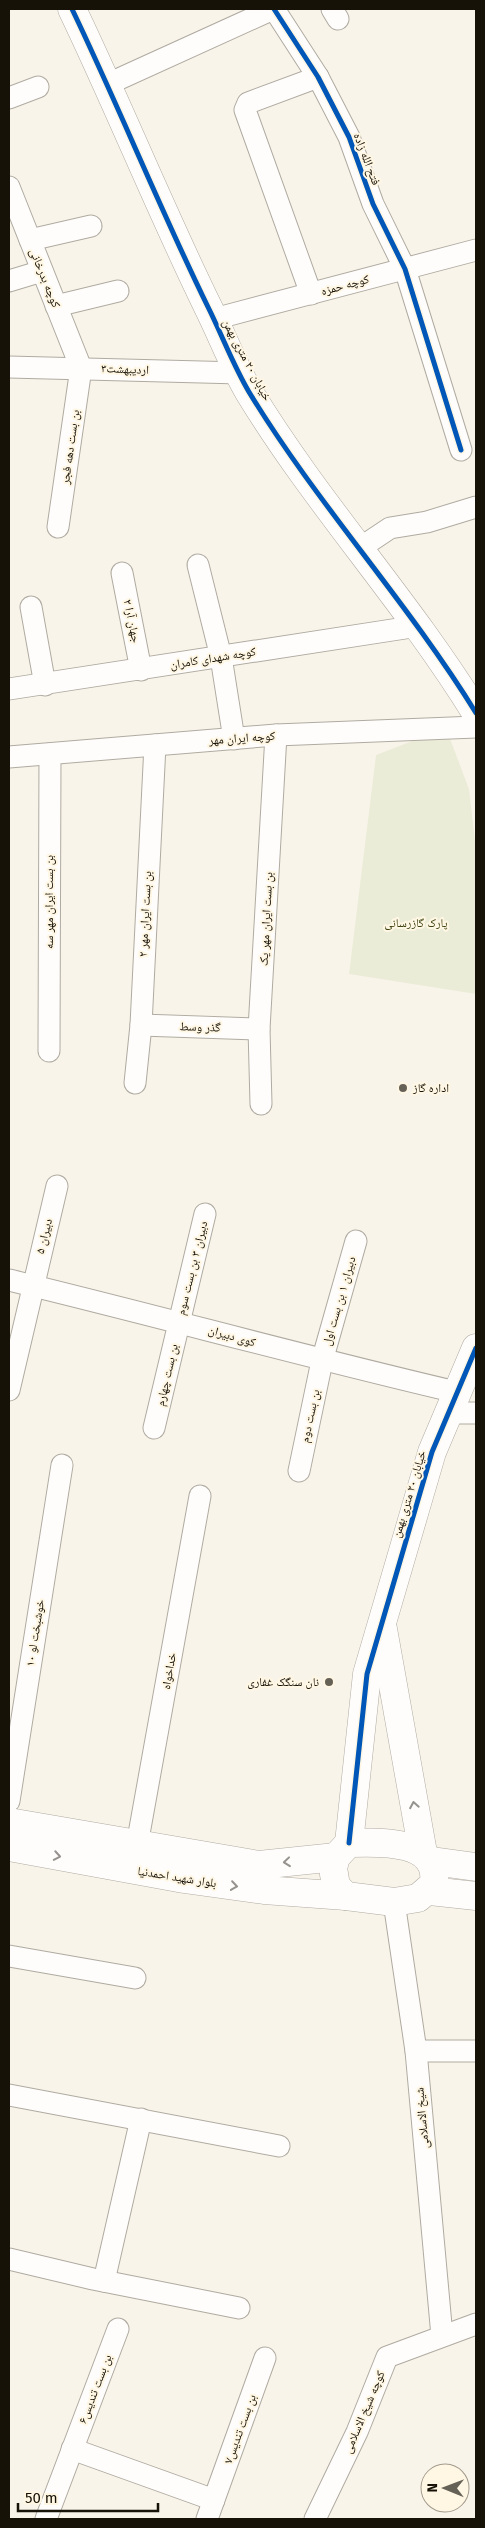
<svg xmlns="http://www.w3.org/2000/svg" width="485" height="2528" font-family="'Fira Sans','Noto Naskh Arabic',sans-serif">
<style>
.green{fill:#ebecd8}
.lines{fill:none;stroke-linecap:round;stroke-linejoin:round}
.minor-casing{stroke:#b0aba1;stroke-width:23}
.tertiary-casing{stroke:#b0aba1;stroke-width:29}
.secondary-casing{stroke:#b0aba1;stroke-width:29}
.minor{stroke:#fefdfc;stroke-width:21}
.tertiary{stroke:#fefdfc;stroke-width:28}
.secondary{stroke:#fefdfc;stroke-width:28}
.cycleway-casing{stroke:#fff7e4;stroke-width:8}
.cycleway{stroke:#0057b8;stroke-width:5}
.oneway{stroke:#96938e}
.poi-dot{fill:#666156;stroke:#fff7e4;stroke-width:2}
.labels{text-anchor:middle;stroke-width:4;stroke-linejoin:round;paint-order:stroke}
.street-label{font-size:12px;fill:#171207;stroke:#fff7e4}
.park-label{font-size:12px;fill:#3c4411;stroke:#fff7e4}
.poi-label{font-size:12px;fill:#171207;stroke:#fff7e4;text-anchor:start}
</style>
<rect width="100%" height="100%" fill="#f9f4ea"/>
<path class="green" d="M446 728 469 789 476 849V994L349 974 376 755Z"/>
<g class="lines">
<defs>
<g id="minor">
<path d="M274 9 318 77 349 137 373 204 405 269 461 450"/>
<path d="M332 9 338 19"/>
<path d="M108 84 273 9"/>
<path d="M9 98 38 87"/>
<path d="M9 187 81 368 58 527"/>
<path d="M30 240 91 226"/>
<path d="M9 281 42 271"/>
<path d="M311 294 245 110 248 103 318 77"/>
<path d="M56 306 118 291"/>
<path d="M214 319 476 250"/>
<path d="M9 367 240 373"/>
<path d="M360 548 390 528 427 522 476 507"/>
<path d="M198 565 221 657 234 739"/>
<path d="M122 573 141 670"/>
<path d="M31 607 45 685"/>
<path d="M9 689 418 626"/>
<path d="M9 757 276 735 476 727"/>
<path d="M141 1025 259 1029"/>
<path d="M49 1051 50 754"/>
<path d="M135 1083 141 1025 155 745"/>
<path d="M261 1104 259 1029 276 735"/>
<path d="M9 1280C158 1316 306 1357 456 1392"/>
<path d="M9 1390 57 1186"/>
<path d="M448 1413H476"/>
<path d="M154 1428 205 1214"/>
<path d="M299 1471 322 1361 356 1241"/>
<path d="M9 1801 62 1465"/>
<path d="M137 1845 200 1496"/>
<path d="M394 1902 416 2051 442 2336"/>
<path d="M9 1956 135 1978"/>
<path d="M416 2051H476"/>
<path d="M9 2095 279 2146"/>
<path d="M9 2259 93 2279 239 2308"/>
<path d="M104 2281 141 2119"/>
<path d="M72 2449 214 2500"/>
<path d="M46 2519 118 2329"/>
<path d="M207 2519 265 2358"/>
<path d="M315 2519 357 2432 387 2357 476 2324"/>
</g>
<g id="tertiary">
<path d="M72 9C119 107 160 209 208 307 222 335 233 365 249 392 317 504 407 601 476 713"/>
<path d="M383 1629 423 1853"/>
<path d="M349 1843 367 1674 432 1452 476 1348"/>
</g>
<g id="secondary">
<path d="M9 1822 259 1865 336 1857"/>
<path d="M349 1843C380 1842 440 1839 434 1884L418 1898 394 1902 346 1896 336 1886 333 1868 336 1857Z"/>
<path d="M9 1847 184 1879 264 1890 346 1896"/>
<path d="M432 1861 476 1867"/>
<path d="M430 1891 476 1896"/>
</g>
</defs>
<use href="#minor" class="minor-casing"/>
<use href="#tertiary" class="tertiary-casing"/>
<use href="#secondary" class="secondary-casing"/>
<use href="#minor" class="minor"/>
<use href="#tertiary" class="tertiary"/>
<use href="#secondary" class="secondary"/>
<defs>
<g id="cycleway">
<path d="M72 9C119 107 160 209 208 307 222 335 233 365 249 392 317 504 407 601 476 713"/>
<path d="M274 9 318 77 349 137 373 204 405 269 461 450"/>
<path d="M349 1843 367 1674 432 1452 476 1348"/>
</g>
</defs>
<use href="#cycleway" class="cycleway-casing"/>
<use href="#cycleway" class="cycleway"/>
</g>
<defs><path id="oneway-chevron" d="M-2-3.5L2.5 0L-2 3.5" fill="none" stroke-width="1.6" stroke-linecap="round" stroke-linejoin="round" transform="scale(1.25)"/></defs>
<g class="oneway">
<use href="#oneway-chevron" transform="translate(414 1805) rotate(-100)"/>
<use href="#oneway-chevron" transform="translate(57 1856) rotate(10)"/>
<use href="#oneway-chevron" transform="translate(287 1862) rotate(174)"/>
<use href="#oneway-chevron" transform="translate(234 1886) rotate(8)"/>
</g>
<g class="poi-dot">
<circle cx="403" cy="1088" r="5"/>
<circle cx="329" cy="1682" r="5"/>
</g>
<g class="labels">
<g class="street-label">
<text transform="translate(367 159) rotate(69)" y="4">فتح الله زاده</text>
<text transform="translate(45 278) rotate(68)" y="4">کوچه بدرخانی</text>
<text transform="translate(345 285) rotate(-15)" y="4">کوچه حمزه</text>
<text transform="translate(247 360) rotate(62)" y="4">خیابان ۲۰ متری بهمن</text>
<text transform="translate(125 369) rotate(2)" y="4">اردیبهشت۳</text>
<text transform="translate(70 447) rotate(-82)" y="4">بن بست دهه فجر</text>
<text transform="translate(132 621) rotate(78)" y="4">جهان آرا ۲</text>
<text transform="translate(213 658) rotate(-9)" y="4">کوچه شهدای کامران</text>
<text transform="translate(242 738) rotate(-4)" y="4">کوچه ایران مهر</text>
<text transform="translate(49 902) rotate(-90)" y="4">بن بست ایران مهر سه</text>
<text transform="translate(145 914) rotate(-87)" y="4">۲ بن بست ایران مهر</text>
<text transform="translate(266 919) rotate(-87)" y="4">بن بست ایران مهر یک</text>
<text transform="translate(200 1027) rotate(2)" y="4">گذر وسط</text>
<text transform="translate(44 1236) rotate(-76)" y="4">دبیران ۵</text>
<text transform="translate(192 1268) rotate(-76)" y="4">دبیران ۳ بن بست سوم</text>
<text transform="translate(339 1301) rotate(-74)" y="4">دبیران ۱ بن بست اول</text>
<text transform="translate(232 1336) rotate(16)" y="4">کوی دبیران</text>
<text transform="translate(167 1375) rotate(-77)" y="4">بن بست چهارم</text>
<text transform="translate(310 1416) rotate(-78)" y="4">بن بست دوم</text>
<text transform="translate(409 1494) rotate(-73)" y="4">خیابان ۲۰ متری بهمن</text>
<text transform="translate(35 1633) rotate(-81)" y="4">خوشبخت لو ۱۰</text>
<text transform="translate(169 1671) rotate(-80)" y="4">خداخواه</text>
<text transform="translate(177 1877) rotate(9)" y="4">بلوار شهید احمدنیا</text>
<text transform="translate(422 2118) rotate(-95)" y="4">شیخ الاسلامی</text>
<text transform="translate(95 2389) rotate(-69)" y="4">بن بست تندیس۶</text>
<text transform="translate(364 2412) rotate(-67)" y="4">کوچه شیخ الاسلامی</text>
<text transform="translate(240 2429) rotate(-70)" y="4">بن بست تندیس۷</text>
</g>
<g class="park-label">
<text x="416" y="927">پارک گازرسانی</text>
</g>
<g class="poi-label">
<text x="413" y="1092">اداره گاز</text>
<text x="319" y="1686" text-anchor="end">نان سنگک غفاری</text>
</g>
</g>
<rect width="485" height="2528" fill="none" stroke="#171207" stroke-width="20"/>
<g transform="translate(445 2488) rotate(271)"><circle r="24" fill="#fff7e4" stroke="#a29b8c"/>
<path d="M0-4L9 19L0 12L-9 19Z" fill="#666156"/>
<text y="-8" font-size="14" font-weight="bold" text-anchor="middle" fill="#171207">N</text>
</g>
<path d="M18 2503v8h140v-8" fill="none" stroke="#171207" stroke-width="2.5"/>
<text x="25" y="2503" font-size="15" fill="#171207" stroke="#fff7e4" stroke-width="4" paint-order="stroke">50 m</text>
</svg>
